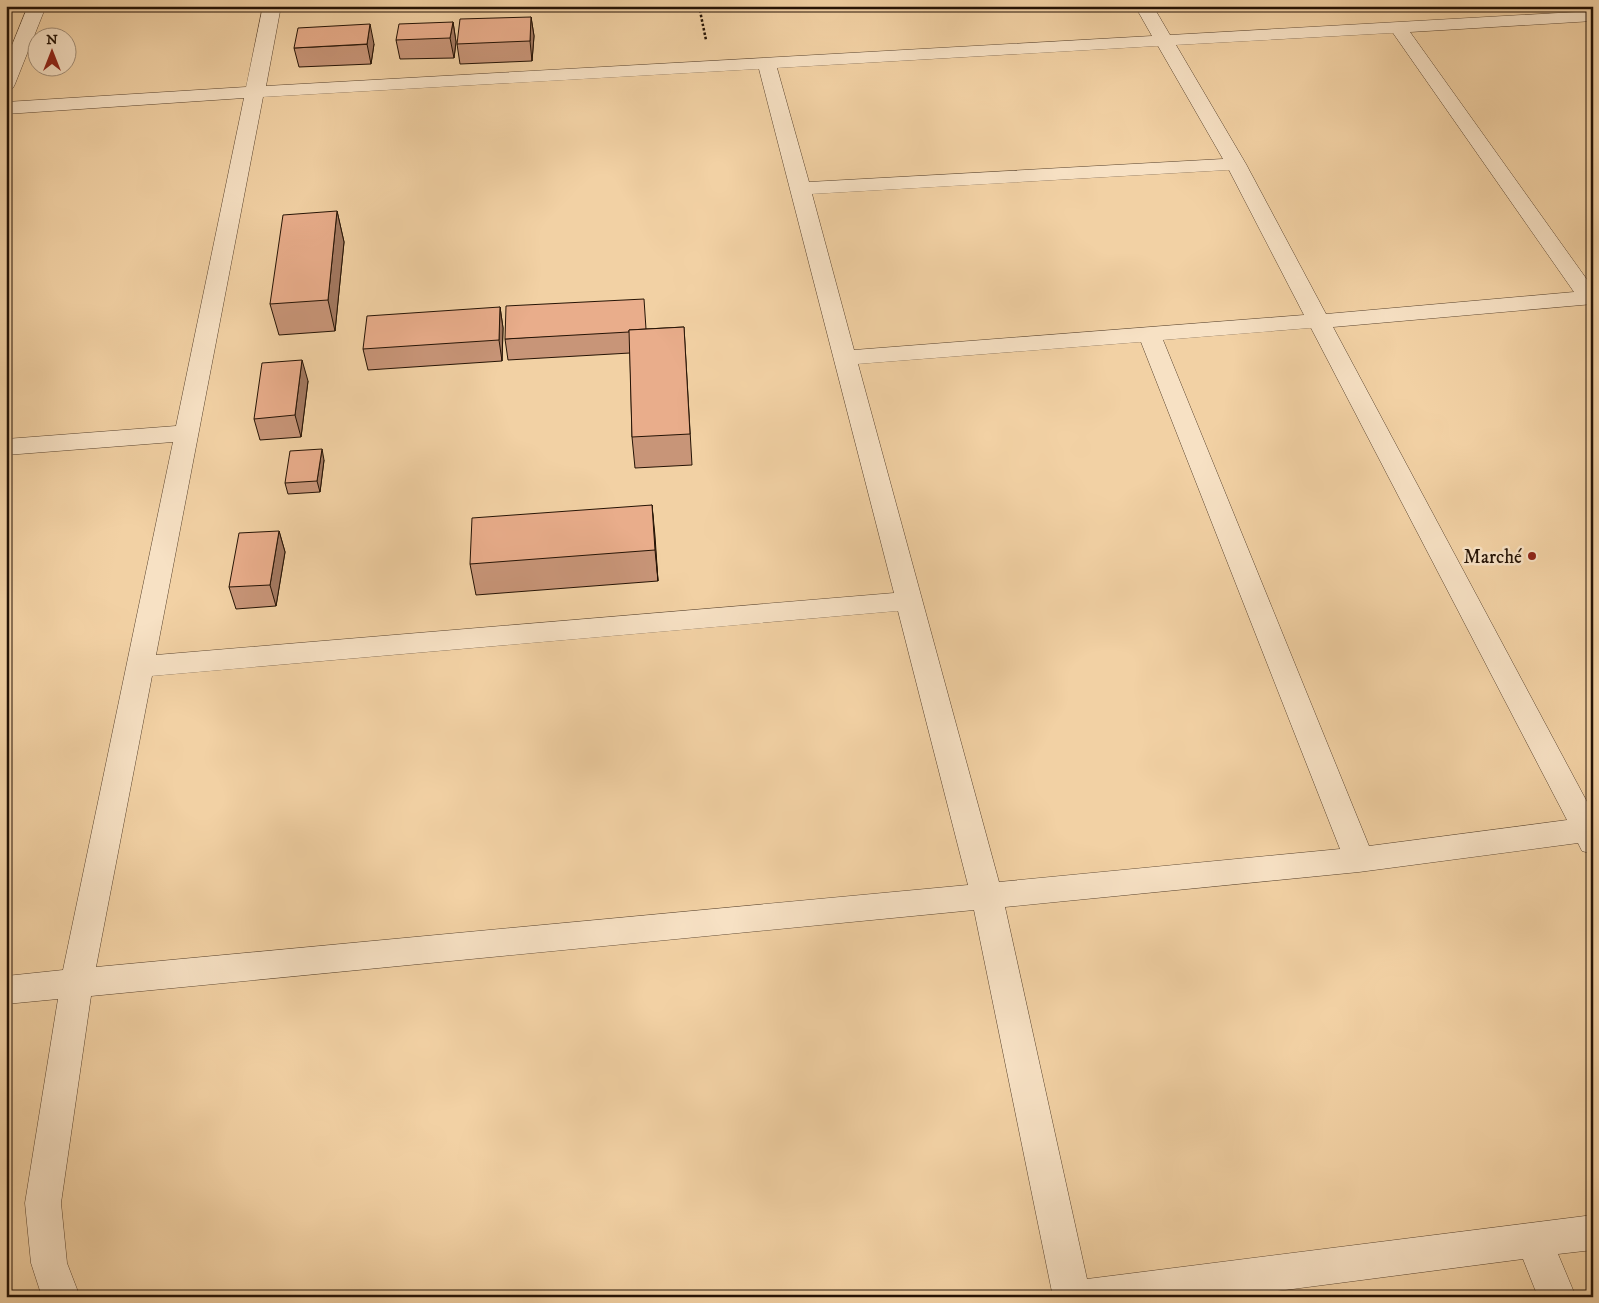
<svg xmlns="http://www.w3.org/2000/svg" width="1599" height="1303" font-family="'IM FELL DW Pica',serif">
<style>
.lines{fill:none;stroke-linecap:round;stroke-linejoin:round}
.minor-casing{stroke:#58422d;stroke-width:1}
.major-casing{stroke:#251305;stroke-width:1}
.path{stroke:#251305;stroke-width:2.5;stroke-dasharray:2.5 2;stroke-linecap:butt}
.minor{fill:#f7e1c4;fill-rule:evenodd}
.major{fill:#e9b872;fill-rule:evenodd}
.wall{fill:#c89578;stroke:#251305}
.shaded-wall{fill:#a37961;stroke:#251305}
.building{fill:#e9ad8b;stroke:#251305}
.poi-dot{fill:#8f2418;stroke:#f7e1c4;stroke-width:2}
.labels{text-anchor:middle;stroke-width:5;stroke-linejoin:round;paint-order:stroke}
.poi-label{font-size:19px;fill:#251305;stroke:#f7e1c4;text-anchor:end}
</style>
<rect width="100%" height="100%" fill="#f2d1a4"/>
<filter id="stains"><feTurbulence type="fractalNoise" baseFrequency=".004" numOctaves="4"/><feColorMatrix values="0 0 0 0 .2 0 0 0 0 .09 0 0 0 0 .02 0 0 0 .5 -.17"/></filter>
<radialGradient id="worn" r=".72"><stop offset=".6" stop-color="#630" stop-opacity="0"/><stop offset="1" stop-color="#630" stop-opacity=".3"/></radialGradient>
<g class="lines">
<defs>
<g id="minor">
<path d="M28 6H46L15 84 13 88 6 90V60Z"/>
<path d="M263 6H281L266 86 1152 36 1135 6H1153L1170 35 1593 11V21L1410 32 1593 288V304L1333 327 1593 813V854L1582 851 1578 843 1359 872 1005 907 1087 1279 1593 1215V1250L1558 1254 1576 1297H1538L1523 1259 1231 1297H1053L974 910 91 996 61 1203 67 1263 80 1297H42L31 1263 25 1203 58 999 6 1004V976L63 970 173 442 6 455V439L176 426 244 98 6 114V102L246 87ZM1393 33 1574 292 1326 314 1246 164 1176 45ZM1158 46 1223 159 809 182 777 68ZM759 69 894 593 156 655 263 97ZM1229 170 1304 315 854 350 812 194ZM1311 328 1567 820 1369 846 1163 340ZM1141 342 1340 849 999 882 858 364ZM898 611 968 885 96 967 152 676Z"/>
</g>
<path id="major" d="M1582 6H1593V13L1587 12Z"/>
</defs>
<use href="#minor" class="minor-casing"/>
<use href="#major" class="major-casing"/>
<path class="path" d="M699 6 706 40"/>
<use href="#minor" class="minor"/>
<use href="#major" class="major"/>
</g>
<g class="wall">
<path d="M531 17 534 36 532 61 460 64 457 44Z"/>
<path d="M453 22 456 42 454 58 400 59 396 40Z"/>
<path d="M374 44 371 64 299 67 294 48Z"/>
<path d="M337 211 344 242 335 331 279 335 270 304Z"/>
<path d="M500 307 503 328 502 361 368 370 363 349Z"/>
<path d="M684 327 692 465 635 468 632 437 630 353 508 360 505 339 646 329Z"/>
<path d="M308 381 301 437 260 440 254 419Z"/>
<path d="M324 460 320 492 288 494 285 483Z"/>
<path d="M652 505 658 581 476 595 470 564Z"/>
<path d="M279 531 285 552 276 606 236 609 229 587Z"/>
</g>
<g class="shaded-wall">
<path d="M531 17 534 36 532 61 530 41Z"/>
<path d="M453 22 456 42 454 58 450 38Z"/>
<path d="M370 24 374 44 371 64 367 44Z"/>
<path d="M337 211 344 242 335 331 328 300Z"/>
<path d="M500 307 503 328 502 361 499 340Z"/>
<path d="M302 360 308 381 301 437 295 415Z"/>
<path d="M322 449 324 460 320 492 317 481Z"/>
<path d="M652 505 655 536 658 581 655 550Z"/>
<path d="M279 531 285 552 276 606 270 585Z"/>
</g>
<g class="building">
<path d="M531 17 530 41 457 44 460 19Z"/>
<path d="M453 22 450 38 396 40 399 24Z"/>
<path d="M370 24 367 44 294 48 298 28Z"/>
<path d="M337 211 328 300 270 304 283 215Z"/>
<path d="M644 299 646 329 629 330V332L505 339 506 306Z"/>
<path d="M500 307 499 340 363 349 367 316Z"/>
<path d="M684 327 690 434 632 437 629 330Z"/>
<path d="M302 360 295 415 254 419 262 363Z"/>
<path d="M322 449 317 481 285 483 290 451Z"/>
<path d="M652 505 655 550 470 564 472 518Z"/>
<path d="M279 531 270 585 229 587 239 533Z"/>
</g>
<circle class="poi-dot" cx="1532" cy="556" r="5"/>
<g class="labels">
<g class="poi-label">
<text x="1522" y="563">Marché</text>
</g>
</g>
<rect width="1599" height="1303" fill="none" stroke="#f2d1a4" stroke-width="25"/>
<rect x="8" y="8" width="1584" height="1288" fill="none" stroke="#251305" stroke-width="2.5"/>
<rect x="12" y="12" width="1574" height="1278" fill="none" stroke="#251305"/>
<g transform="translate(52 52)"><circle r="24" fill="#f7e1c4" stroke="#a38f78"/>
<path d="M0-4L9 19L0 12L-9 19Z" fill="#8f2418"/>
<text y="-8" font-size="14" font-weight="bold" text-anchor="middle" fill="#251305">N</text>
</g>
<rect width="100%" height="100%" filter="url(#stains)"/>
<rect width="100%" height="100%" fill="url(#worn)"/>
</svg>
